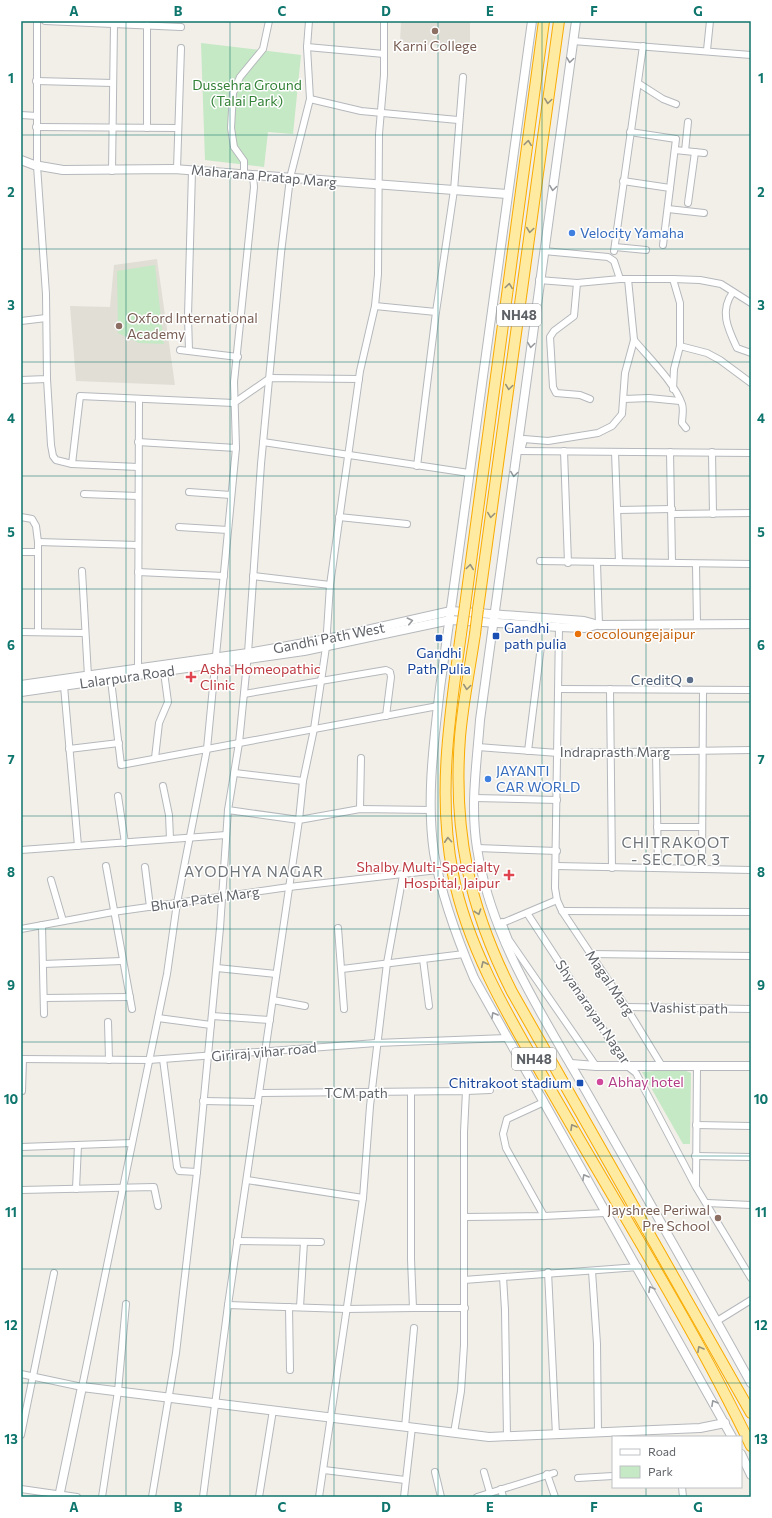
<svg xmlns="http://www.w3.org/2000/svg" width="772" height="1518" font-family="Commissioner,sans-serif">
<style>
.education{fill:#e1ded6}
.park{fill:#c5e8c5}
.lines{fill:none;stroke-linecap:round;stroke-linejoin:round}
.minor-casing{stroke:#b5b8bc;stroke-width:8}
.tertiary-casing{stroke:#b5b8bc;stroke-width:10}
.trunk-casing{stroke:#f9ab00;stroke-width:12}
.minor{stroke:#fff;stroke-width:6}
.tertiary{stroke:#fff;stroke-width:8}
.trunk{stroke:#feeaa1;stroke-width:10}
.trunk-bridge-casing{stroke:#f9ab00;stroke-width:12;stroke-linecap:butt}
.trunk-bridge{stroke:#feeaa1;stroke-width:10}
.oneway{stroke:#979a9d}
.oneway2{stroke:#97927c}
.grid{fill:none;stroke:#0f766e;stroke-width:1;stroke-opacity:0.55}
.education-dot{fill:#8d6e63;stroke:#fff;stroke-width:1.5}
.shop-dot{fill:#3f7fe0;stroke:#fff;stroke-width:1.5}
.food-dot{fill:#e8710a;stroke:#fff;stroke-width:1.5}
.transit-dot{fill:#1a4fb4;stroke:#fff;stroke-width:1.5}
.health-dot{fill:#e0444e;stroke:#fff;stroke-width:1.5}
.service-dot{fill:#5c6f8a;stroke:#fff;stroke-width:1.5}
.hotel-dot{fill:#d1479c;stroke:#fff;stroke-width:1.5}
.labels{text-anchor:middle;stroke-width:3;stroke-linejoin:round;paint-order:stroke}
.shield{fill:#fff;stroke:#8f9295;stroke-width:1}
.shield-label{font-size:13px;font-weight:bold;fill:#5f6368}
.education-label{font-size:14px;fill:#785e54;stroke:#fff}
.park-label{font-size:14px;fill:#348238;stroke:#fff}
.street-label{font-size:14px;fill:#5f6368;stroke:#fff}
.shop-label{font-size:14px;fill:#366cbe;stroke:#fff;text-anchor:start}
.transit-label{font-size:14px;fill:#164399;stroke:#fff;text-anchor:start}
.food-label{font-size:14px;fill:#c56008;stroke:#fff;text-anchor:start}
.health-label{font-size:14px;fill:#be3a42;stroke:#fff;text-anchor:start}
.service-label{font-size:14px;fill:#4e5e75;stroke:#fff;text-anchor:end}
.hotel-label{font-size:14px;fill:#b23c85;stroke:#fff;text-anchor:start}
.neighbourhood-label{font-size:15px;letter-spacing:1px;fill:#70757a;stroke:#fff}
.neatline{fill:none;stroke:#0f766e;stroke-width:1.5}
.grid-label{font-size:13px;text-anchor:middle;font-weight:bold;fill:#0f766e}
</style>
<rect width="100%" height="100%" fill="#f1efe8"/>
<g class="education">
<path d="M401 21H470V49L400 42Z"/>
<path d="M157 259 175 385 76 381 70 306 110 307 114 265Z"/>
</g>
<g class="park">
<path d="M201 43 301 55 293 134 268 132 264 167 205 160Z"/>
<path d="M155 265 164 344 139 343 118 333 117 271Z"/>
<path d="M681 1069 691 1073 690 1144H683L642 1072Z"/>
</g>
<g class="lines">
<defs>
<g id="minor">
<path d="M45 21 181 27"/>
<path d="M147 25V128"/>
<path d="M573 41 751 55"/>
<path d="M307 47 384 54"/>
<path d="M707 50 710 21"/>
<path d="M36 81 113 83"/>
<path d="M638 83 663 99 676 104"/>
<path d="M310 99 361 111 458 120"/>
<path d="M21 115 37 116"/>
<path d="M36 127 178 128"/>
<path d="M630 132 676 139 663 245"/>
<path d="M675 150 704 153"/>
<path d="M685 151 688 122"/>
<path d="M177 169 181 48"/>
<path d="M112 171 114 24"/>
<path d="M244 174V161L234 147 231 128 233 93 240 77 263 49 269 21"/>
<path d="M623 181 670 188"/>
<path d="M688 203 695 152"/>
<path d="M668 209 704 213"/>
<path d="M615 247 646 250"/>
<path d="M544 251 608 257 614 261 620 279"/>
<path d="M614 251 643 46"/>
<path d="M673 279 700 280 721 284 751 303"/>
<path d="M539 280 577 283 620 279H673L680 303V346L707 353 720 360 751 383"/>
<path d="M577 283 574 316 554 331 550 337 553 387 556 393 580 395 590 399"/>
<path d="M733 292C719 311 728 329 737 348L751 353"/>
<path d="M375 306 436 312 417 466"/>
<path d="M436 312 454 190 463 77"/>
<path d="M21 321 46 318"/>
<path d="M634 340C649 358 674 382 682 404 684 410 682 417 682 423L686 428"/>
<path d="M180 350 238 357"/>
<path d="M189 351 188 316 192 171"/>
<path d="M47 379 51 445 53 456 56 460 72 464 138 467"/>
<path d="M21 380 47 379 46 294 37 166V21"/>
<path d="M673 389 674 369 680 346"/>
<path d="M624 399 649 398 680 401"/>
<path d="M138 442 236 448"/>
<path d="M263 442 469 473"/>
<path d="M518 451 751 453"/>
<path d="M521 451 524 439 548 441 598 433 612 426 622 414 625 373 634 340 628 279"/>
<path d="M564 451 568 563"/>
<path d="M615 452 619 562"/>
<path d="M670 452 672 562"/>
<path d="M712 452 713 514"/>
<path d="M72 464 80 396 234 403 270 378 359 379"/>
<path d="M189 492 231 495"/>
<path d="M84 494 138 496"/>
<path d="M618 510 672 509"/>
<path d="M672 514 751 513"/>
<path d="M21 517 32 519 36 526 38 542V632"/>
<path d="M339 517 407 524"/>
<path d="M179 527 228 530"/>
<path d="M38 542 138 545"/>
<path d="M21 552H37"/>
<path d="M540 561 751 564"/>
<path d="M597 563 599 625"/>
<path d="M696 564 697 624"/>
<path d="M82 571 88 676"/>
<path d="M138 572 224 576"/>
<path d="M253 576 330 585"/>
<path d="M559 627 555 888 557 900 562 911 626 1007 662 1066"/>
<path d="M21 632 85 633"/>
<path d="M138 669 139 399"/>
<path d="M111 680 121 765 438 706"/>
<path d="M64 686 78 846"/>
<path d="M559 689 751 690"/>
<path d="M610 689 612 868"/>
<path d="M244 694 386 670 390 672 391 677 386 716"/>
<path d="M478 747 558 753 751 750"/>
<path d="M69 749 119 743"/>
<path d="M528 751 541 646"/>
<path d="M656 752 658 868"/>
<path d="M155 758 159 723 168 702 164 672"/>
<path d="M235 773 303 781"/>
<path d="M163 786 169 815 170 839"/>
<path d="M118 796 125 843"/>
<path d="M474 798 557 800"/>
<path d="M360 809 361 758"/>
<path d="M228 810 299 820 360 809 431 810"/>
<path d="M657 827H702"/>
<path d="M477 848 557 851"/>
<path d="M21 850 226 835"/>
<path d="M106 866 132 1009"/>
<path d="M556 866 751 870"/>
<path d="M145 867 150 907"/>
<path d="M702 869 703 690"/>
<path d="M51 880 63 921"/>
<path d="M562 911 751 912"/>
<path d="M527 913 627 1066 636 1073 696 1187 751 1278"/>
<path d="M502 922 509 940 596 1066"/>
<path d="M500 924 557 900"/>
<path d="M42 925 44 1014"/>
<path d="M338 928 344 1009"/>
<path d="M21 929 113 912 289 887 438 870"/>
<path d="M590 954 751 956"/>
<path d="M423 959 429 1006"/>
<path d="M43 964 122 961"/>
<path d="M217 968 276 974"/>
<path d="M342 969 464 954"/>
<path d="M44 998 130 997"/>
<path d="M273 1000 305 1006"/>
<path d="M626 1007 751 1009"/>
<path d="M212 1016 270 1020"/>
<path d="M158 1018 211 1025"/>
<path d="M108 1022 109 1060"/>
<path d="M21 1059 149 1060 376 1043 507 1038"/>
<path d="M163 1059 177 1167 179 1171 197 1172"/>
<path d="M22 1091 23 1059"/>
<path d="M466 1091 490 1090"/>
<path d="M260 1093 466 1091 464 1132V1345L461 1391 454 1433"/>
<path d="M203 1101 258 1102"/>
<path d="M544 1102 507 1119 503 1134 506 1148 544 1216"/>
<path d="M696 1125 751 1126"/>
<path d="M21 1147 132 1143"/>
<path d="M695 1156 751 1157"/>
<path d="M247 1180 363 1198"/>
<path d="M696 1184 697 1066"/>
<path d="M76 1189 78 1145"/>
<path d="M21 1190 154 1187 158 1206"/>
<path d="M707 1203 751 1205"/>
<path d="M464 1217 544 1216 605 1213"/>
<path d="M237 1241 321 1242"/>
<path d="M592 1271 597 1344 598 1433"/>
<path d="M548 1272 556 1435"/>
<path d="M503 1277 505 1310 507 1437"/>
<path d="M464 1280 638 1267"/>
<path d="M228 1305 346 1309 413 1308 411 1259V1092"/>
<path d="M289 1307 290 1370"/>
<path d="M300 1307 304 1242"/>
<path d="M413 1308H465"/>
<path d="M717 1321 751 1300"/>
<path d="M21 1374 82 1387 167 974 177 903 207 749 236 448 234 382 254 187 253 175"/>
<path d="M405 1427 414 1328"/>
<path d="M21 1435 54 1273"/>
<path d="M324 1470 405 1480"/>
<path d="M435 1472 441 1497"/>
<path d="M484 1472 490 1493"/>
<path d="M547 1474 555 1497"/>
<path d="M578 1478 613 1476"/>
<path d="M682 1487 683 1497"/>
<path d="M21 1489 77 1497"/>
<path d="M501 1489 503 1497"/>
<path d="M102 1497 118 1391 126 1304"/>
<path d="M152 1497 176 1353 197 1172 220 928 228 810 239 743 248 653 261 464 281 253 290 178 310 99 307 47 309 21"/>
<path d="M203 1497 228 1305 299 820 303 781 314 729 326 647 330 585 360 371 375 306 378 274 379 134 384 75V21"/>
<path d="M259 1497 273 1410"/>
<path d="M319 1497 363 1198 370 1106 387 963 403 875"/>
<path d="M404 1497 412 1427"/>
<path d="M477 1497 554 1473"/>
</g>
<g id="tertiary">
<path d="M532 21 440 688C434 741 426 799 434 853 441 895 457 938 474 978L732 1437"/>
<path d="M576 21 480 720C477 762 470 805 477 848 491 940 545 1019 590 1098 644 1193 698 1287 751 1383"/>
<path d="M21 160 34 165 63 170 174 169 507 194"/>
<path d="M21 685 248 653 327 639 451 611 584 621 599 625 751 624"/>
<path d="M21 692 304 651 450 620 559 627 585 628 596 625"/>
<path d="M571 1064 596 1066H751"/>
<path d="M741 1454 751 1475"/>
<path d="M59 1497 82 1387 489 1437 700 1428 725 1423"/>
</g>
<g id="trunk">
<path d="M465 606 544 21"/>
<path d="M478 609 559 21"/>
<path d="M461 634C450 714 437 794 453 874 469 956 518 1032 559 1104 624 1217 694 1328 751 1446"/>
<path d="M475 634C470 668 463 702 460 737 453 832 469 907 512 992L751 1413"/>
</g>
</defs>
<use href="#minor" class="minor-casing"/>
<use href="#tertiary" class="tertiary-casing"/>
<use href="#trunk" class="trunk-casing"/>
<use href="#minor" class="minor"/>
<use href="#tertiary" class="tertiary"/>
<use href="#trunk" class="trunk"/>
<defs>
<g id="trunk-bridge">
<path d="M461 634 465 606"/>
<path d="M475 634 478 609"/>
</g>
</defs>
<use href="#trunk-bridge" class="trunk-bridge-casing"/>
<use href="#trunk-bridge" class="trunk-bridge"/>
</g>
<defs><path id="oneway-chevron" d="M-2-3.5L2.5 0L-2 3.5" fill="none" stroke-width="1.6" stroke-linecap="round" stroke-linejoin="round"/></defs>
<g class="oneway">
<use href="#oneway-chevron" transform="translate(570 60) rotate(98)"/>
<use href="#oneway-chevron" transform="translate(553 188) rotate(98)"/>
<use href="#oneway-chevron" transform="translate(531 345) rotate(98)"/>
<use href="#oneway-chevron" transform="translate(514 474) rotate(98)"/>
<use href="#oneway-chevron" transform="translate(410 621) rotate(-13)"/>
<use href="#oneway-chevron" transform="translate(494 1015) rotate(-119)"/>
<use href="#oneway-chevron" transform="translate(585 1177) rotate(-119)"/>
<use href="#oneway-chevron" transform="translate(651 1289) rotate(-119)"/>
<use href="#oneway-chevron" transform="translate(714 1403) rotate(-119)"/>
</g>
<g class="oneway2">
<use href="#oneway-chevron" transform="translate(548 101) rotate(98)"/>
<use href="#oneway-chevron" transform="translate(528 143) rotate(-83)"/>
<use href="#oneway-chevron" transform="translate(530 230) rotate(98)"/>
<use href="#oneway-chevron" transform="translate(509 286) rotate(-82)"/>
<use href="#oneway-chevron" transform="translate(509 387) rotate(98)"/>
<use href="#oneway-chevron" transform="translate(491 515) rotate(98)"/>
<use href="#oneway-chevron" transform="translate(470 567) rotate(-82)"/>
<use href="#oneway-chevron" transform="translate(467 687) rotate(98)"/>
<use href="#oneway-chevron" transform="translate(448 840) rotate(-94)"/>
<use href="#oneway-chevron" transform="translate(478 912) rotate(71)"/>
<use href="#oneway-chevron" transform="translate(484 964) rotate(-115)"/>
<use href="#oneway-chevron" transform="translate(573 1127) rotate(-120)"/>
<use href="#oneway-chevron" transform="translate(700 1349) rotate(-119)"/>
</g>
<path class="grid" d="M126 21V1497M230 21V1497M334 21V1497M438 21V1497M542 21V1497M646 21V1437M21 135H751M21 249H751M21 362H751M21 476H751M21 589H751M21 702H751M21 816H751M21 929H751M21 1042H751M21 1156H751M21 1269H751M21 1383H751M646 1487V1497"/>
<g class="education-dot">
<circle cx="435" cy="31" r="4"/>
<circle cx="119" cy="326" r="4"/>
<circle cx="718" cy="1218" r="4"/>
</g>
<g class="shop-dot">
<circle cx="572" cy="233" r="4"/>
<circle cx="488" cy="779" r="4"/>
</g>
<circle class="food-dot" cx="578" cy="634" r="4"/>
<g class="transit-dot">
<rect x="492" y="632" width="8" height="8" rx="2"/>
<rect x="435" y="634" width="8" height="8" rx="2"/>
<rect x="576" y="1079" width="8" height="8" rx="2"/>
</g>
<g class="health-dot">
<path d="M189 671h4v4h4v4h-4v4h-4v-4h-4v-4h4z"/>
<path d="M507 869h4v4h4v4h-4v4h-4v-4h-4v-4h4z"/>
</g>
<circle class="service-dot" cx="690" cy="680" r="4"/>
<circle class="hotel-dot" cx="600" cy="1082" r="4"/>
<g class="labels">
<g class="shield">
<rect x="497" y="304" width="44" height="22" rx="3"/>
<rect x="512" y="1048" width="44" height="22" rx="3"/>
</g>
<g class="shield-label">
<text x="519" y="320">NH48</text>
<text x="534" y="1064">NH48</text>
</g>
<g class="education-label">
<text x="435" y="51">Karni College</text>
<text x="127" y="323" text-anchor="start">Oxford International<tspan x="127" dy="16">Academy</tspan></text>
<text x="710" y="1215" text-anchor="end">Jayshree Periwal<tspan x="710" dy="16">Pre School</tspan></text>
</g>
<g class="park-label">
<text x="247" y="90">Dussehra Ground<tspan x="247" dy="16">(Talai Park)</tspan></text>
</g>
<g class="street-label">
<text transform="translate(264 176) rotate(5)" y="5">Maharana Pratap Marg</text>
<text transform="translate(329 638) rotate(-11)" y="5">Gandhi Path West</text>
<text transform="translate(127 677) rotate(-8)" y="5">Lalarpura Road</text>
<text x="615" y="757">Indraprasth Marg</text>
<text transform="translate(205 899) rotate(-8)" y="5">Bhura Patel Marg</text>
<text transform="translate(610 983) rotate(56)" y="5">Magal Marg</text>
<text transform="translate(689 1008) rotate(1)" y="5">Vashist path</text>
<text transform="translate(593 1012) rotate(56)" y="5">Shyanarayan Nagar</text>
<text transform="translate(264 1052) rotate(-5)" y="5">Giriraj vihar road</text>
<text x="356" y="1098">TCM path</text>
</g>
<g class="shop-label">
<text x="580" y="238">Velocity Yamaha</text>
<text x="496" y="776">JAYANTI<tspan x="496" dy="16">CAR WORLD</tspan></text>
</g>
<g class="transit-label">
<text x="504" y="633">Gandhi<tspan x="504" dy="16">path pulia</tspan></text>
<text x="439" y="658" text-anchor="middle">Gandhi<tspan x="439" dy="16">Path Pulia</tspan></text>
<text x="572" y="1088" text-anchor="end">Chitrakoot stadium</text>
</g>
<g class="food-label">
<text x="586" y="639">cocoloungejaipur</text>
</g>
<g class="health-label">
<text x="200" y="674">Asha Homeopathic<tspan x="200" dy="16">Clinic</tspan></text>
<text x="500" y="872" text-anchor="end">Shalby Multi-Specialty<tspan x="500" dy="16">Hospital, Jaipur</tspan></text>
</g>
<g class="service-label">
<text x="682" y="685">CreditQ</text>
</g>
<g class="hotel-label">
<text x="608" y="1087">Abhay hotel</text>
</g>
<g class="neighbourhood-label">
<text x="676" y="848">CHITRAKOOT<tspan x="676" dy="17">- SECTOR 3</tspan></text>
<text x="254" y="877">AYODHYA NAGAR</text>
</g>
</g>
<rect width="772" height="1518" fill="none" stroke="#ffffff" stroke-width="44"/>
<rect x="612" y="1436" width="130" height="52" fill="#ffffff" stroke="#bfc1c3"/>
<rect x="620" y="1449" width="20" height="6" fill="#ffffff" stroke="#bfc1c3"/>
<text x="648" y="1456" font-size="12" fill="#5f6368">Road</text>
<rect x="620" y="1466" width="20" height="12" fill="#c5e8c5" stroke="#bfc1c3"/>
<text x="648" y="1476" font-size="12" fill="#5f6368">Park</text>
<rect x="22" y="22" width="728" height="1474" class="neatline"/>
<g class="grid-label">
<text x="74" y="16">A</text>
<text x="178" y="16">B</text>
<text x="282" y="16">C</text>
<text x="386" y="16">D</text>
<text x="490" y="16">E</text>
<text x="594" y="16">F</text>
<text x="698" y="16">G</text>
<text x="11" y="83">1</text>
<text x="761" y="83">1</text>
<text x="11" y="197">2</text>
<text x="761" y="197">2</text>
<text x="11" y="310">3</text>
<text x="761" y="310">3</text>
<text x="11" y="423">4</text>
<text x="761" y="423">4</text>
<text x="11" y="537">5</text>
<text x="761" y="537">5</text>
<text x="11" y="650">6</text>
<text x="761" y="650">6</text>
<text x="11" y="764">7</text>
<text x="761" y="764">7</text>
<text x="11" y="877">8</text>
<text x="761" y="877">8</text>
<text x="11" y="990">9</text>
<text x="761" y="990">9</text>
<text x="11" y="1104">10</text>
<text x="761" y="1104">10</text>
<text x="11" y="1217">11</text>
<text x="761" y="1217">11</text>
<text x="11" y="1330">12</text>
<text x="761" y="1330">12</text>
<text x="11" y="1444">13</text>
<text x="761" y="1444">13</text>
<text x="74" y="1512">A</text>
<text x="178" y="1512">B</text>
<text x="282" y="1512">C</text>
<text x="386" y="1512">D</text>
<text x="490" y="1512">E</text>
<text x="594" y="1512">F</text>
<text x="698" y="1512">G</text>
</g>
</svg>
